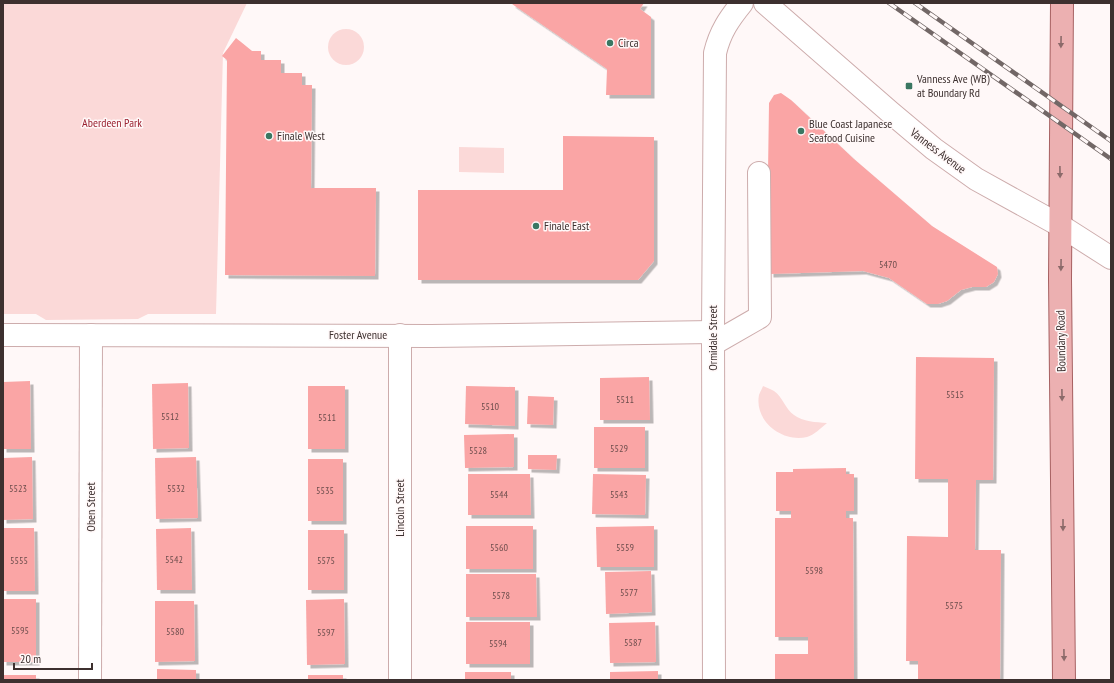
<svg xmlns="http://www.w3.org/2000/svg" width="1114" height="683" font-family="'PT Sans Narrow',sans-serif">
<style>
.green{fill:#fbd9d8}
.building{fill:#faa5a5;filter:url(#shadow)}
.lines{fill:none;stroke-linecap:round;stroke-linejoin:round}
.minor-casing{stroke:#cdacac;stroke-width:24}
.major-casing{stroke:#a76162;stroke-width:24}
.minor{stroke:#fff;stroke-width:22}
.major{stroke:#ecb0b1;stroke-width:22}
.rail-casing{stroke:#726766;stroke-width:4.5}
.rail{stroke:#fff8f8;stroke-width:3;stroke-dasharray:9;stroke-linecap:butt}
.oneway{fill:#8c6a6a}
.poi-dot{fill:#3a7762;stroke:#fff8f8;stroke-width:1.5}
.labels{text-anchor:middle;stroke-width:3;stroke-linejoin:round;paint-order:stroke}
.number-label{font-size:10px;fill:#6c4d4c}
.poi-label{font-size:12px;fill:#3d302f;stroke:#fff8f8;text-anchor:start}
.park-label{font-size:12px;fill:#9b2231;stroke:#fff8f8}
.street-label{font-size:12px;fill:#3d302f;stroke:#fff8f8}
</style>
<defs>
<filter id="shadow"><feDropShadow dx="3.5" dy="3.5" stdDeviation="0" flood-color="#0004"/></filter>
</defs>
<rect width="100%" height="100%" fill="#fff8f8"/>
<g class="green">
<path d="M3 3H247L223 53 216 314H148L138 319 46 320 36 314H3Z"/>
<circle cx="346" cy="47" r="18"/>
<path d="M459 147 504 148V173L459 172Z"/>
<path d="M763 386C767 388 771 389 774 391 783 397 785 409 794 415 803 422 816 422 827 423 821 428 814 435 807 437 782 443 754 421 759 395 760 392 762 389 763 386Z"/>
</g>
<g class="building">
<path d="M513 3H644L640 9 651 17V95H606L607 69 512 4Z"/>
<path d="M236 38 252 51H261V60H281V73H302V85H312L311 188H376L375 276 225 275 227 60 222 56Z"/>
<path d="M781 93 791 100 854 159 932 226 997 267 998 274 994 282 986 287H972L961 290 947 301 938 304H927L889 278 863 271 770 274 768 173 769 103 774 95Z"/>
<path d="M563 136 654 137V261L638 280H418V190H563Z"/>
<path d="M916 357 994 358 993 480H976L975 550H1001L1000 680H918V661H906L907 536 948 537V479H915Z"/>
<path d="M649 377 650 420H600V378Z"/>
<path d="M30 381 31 449H3V382Z"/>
<path d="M188 383 189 448 153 449 152 384Z"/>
<rect x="308" y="386" width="37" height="63"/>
<path d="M466 386 515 387V426L465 424Z"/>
<path d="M528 396 554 397 553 425 527 424Z"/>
<rect x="594" y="427" width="51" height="41"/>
<path d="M514 434V467L465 468 464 435Z"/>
<path d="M528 455H557L556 470 528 469Z"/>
<path d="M32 457 33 519 3 520V458Z"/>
<path d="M196 457 198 518 156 519 155 458Z"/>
<rect x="308" y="459" width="35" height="62"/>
<path d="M846 468V474H854V511H846V518H853L854 680H775V654H808V637H775V518H791V511H776V472H793V469Z"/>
<path d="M468 474H530L531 515H468Z"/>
<path d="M593 474 646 475 645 515 592 514Z"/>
<rect x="466" y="526" width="67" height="43"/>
<path d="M654 526V567H597L596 527Z"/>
<path d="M3 528H34L35 591H3Z"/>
<path d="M191 528 192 590H157L156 529Z"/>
<rect x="308" y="530" width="36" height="60"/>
<path d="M651 571 652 612 606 614 605 572Z"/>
<path d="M466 574H536L537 617H466Z"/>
<rect x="3" y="599" width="33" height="63"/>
<path d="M344 599 345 664 307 665 306 600Z"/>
<path d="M155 601H194L195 661 155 662Z"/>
<rect x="466" y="622" width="64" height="42"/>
<path d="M655 622 656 662 610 663 609 623Z"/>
<path d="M157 669 196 670V680H157Z"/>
<path d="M658 671V680H610V672Z"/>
<rect x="465" y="672" width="46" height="8"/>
<rect x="3" y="675" width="33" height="5"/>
<rect x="308" y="675" width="35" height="5"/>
</g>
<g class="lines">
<defs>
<g id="minor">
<path d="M765 3 890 112 934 149 976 179 1061 226 1111 258"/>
<path d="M3 335 431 336 713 332"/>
<path d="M400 335V680"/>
<path d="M713 344 760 317 759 173"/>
<path d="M90 680 91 335"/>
<path d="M714 680 713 332 715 53C720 32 729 19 742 3"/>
</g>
<path id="major" d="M1062 3 1060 279 1064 680"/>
</defs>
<use href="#minor" class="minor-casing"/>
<use href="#major" class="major-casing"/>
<use href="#minor" class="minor"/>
<use href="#major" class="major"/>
<defs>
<g id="rail">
<path d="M889 3 1111 159"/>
<path d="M915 3 1111 141"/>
</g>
</defs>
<use href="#rail" class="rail-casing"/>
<use href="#rail" class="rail"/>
</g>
<defs><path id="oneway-solid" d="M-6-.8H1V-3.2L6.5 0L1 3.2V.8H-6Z"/></defs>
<g class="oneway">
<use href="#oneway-solid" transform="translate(1061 42) rotate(91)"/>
<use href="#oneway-solid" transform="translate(1060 172) rotate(89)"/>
<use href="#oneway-solid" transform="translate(1061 265) rotate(91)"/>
<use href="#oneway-solid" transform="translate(1062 395) rotate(89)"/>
<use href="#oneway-solid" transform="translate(1063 525) rotate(90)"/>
<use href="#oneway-solid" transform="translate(1064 655) rotate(89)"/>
</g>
<g class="poi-dot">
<circle cx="610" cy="43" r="4"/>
<rect x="905" y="82" width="8" height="8" rx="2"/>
<circle cx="801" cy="131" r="4"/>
<circle cx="269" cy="136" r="4"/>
<circle cx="536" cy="226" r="4"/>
</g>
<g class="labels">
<g class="number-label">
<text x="888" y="268">5470</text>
<text x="955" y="398">5515</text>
<text x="625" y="403">5511</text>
<text x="490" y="410">5510</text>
<text x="170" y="420">5512</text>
<text x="327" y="421">5511</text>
<text x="619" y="452">5529</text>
<text x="478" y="454">5528</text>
<text x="18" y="492">5523</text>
<text x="176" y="492">5532</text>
<text x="325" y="494">5535</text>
<text x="499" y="498">5544</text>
<text x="619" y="498">5543</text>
<text x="499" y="551">5560</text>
<text x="625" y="551">5559</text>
<text x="174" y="563">5542</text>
<text x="19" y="564">5555</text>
<text x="326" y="564">5575</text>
<text x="814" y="574">5598</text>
<text x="629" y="596">5577</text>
<text x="501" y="599">5578</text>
<text x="954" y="609">5575</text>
<text x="20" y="634">5595</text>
<text x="175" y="635">5580</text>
<text x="326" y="636">5597</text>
<text x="633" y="646">5587</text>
<text x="498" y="647">5594</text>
</g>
<g class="poi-label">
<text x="618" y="47">Circa</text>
<text x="917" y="83">Vanness Ave (WB)<tspan x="917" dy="14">at Boundary Rd</tspan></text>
<text x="809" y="128">Blue Coast Japanese<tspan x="809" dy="14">Seafood Cuisine</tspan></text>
<text x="277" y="140">Finale West</text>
<text x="544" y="230">Finale East</text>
</g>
<g class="park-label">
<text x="112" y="127">Aberdeen Park</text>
</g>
<g class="street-label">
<text transform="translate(938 151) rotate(37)" y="4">Vanness Avenue</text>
<text x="358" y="339">Foster Avenue</text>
<text transform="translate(713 338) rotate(-90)" y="4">Ormidale Street</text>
<text transform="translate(1061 341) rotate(-91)" y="4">Boundary Road</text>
<text transform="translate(91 507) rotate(-90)" y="4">Oben Street</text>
<text transform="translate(400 508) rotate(-90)" y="4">Lincoln Street</text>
</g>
</g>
<rect width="1114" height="683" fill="none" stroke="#3d302f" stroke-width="8"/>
<path d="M14 663v6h78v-6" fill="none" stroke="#3d302f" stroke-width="2"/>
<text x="20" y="663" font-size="12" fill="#3d302f" stroke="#fff8f8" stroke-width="3" paint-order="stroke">20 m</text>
</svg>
